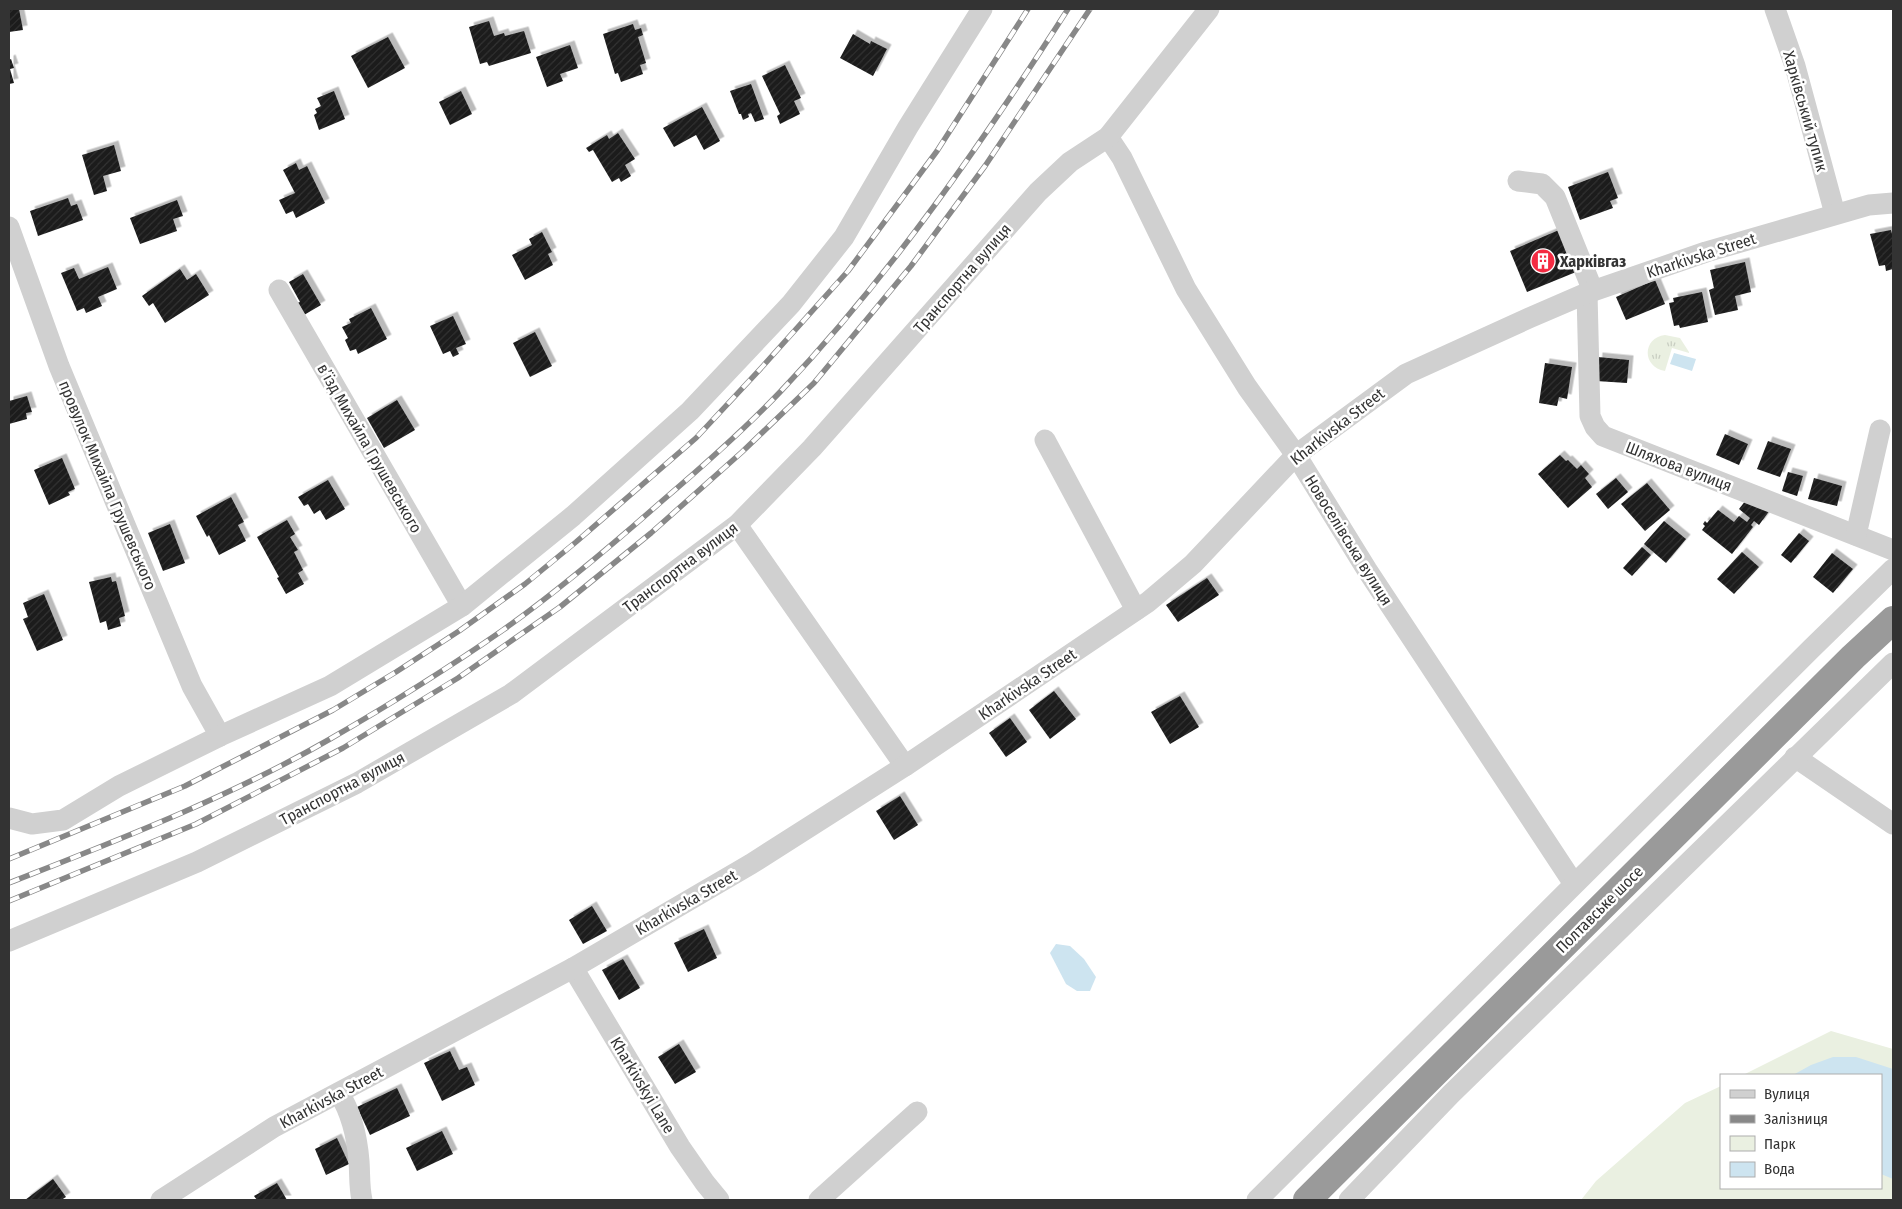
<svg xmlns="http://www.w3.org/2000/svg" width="1902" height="1209" font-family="'Fira Sans Condensed',sans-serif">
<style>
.grass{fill:url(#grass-tufts)}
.green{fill:#eaf0e1}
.water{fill:#cde4f0}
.building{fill:url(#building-hatch);filter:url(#shadow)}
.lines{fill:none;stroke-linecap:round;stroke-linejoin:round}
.minor{stroke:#d0d0d0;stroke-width:21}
.highway{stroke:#9a9a9a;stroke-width:28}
.rail-casing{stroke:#888;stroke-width:5.5}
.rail{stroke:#fff;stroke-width:4;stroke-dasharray:11;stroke-linecap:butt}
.labels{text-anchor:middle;stroke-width:5;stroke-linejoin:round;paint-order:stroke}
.street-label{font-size:16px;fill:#333;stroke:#fff}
.poi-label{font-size:16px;font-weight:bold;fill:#333;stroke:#fff;text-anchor:start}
</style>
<defs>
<pattern id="grass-tufts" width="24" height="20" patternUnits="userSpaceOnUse" patternTransform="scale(1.25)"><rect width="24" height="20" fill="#eaf0e1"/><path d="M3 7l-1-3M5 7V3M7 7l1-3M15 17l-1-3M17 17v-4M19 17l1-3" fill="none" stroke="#c9cec2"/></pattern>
<pattern id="building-hatch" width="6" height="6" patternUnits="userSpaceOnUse" patternTransform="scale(1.25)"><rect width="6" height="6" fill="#1a1a1a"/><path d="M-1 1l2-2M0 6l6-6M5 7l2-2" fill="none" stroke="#333"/></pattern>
<filter id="shadow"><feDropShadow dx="4.5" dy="-4.5" stdDeviation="0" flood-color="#0004"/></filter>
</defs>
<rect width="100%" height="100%" fill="#fff"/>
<path class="grass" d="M1665 335 1680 338 1689 352V353L1672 348 1665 371C1642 367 1642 338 1665 335Z"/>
<path class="green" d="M1831 1031 1893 1049V1200H1581L1596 1181 1685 1103 1721 1086V1188H1881V1075H1743Z"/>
<g class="water">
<path d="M1674 353 1696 359 1692 371 1670 364Z"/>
<path d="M1056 944 1070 946 1084 959 1096 977 1090 991H1077L1066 984 1050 953Z"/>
<path d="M1833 1057H1856L1893 1069V1179L1881 1174V1075H1793L1811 1065Z"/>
</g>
<g class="building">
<path d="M9 9H19L23 30 9 32Z"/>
<path d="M489 21 494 36 504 33 505 36 524 31 531 53 489 66 487 62 480 64 469 27Z"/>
<path d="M633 24 635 30 641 28 643 35 638 37 646 63 640 65 643 74 621 82 618 73 615 74 603 34Z"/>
<path d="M853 34 870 44 871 41 887 49 873 76 840 58Z"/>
<path d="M388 37 405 68 368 88 351 56Z"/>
<path d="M570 45 578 68 560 74 563 81 547 87 536 57Z"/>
<path d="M11 59 14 68 10 69 14 83 9 84V60Z"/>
<path d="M785 65 801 98 794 101 800 114 780 124 777 116 780 114 762 76Z"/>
<path d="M751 84 764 119 755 122 751 113 748 114 749 117 743 120 741 114H739L730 91Z"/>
<path d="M334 91 345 119 319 130 314 115 317 113 315 109 321 106 317 98Z"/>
<path d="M461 91 472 114 450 125 439 102Z"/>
<path d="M702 107 720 141 704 150 696 135 674 147 663 128Z"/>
<path d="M618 133 635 159 625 165 631 176 621 182 619 178 612 182 593 150 589 152 586 148 607 135 609 139Z"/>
<path d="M114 145 121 171 103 176 107 191 94 195 82 155Z"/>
<path d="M296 163 299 170 307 166 325 203 296 218 293 211 286 214 279 200 295 193 283 170Z"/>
<path d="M1608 172 1618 198 1610 201 1613 208 1580 220 1568 187Z"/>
<path d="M68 198 71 206 77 204 83 220 38 236 30 211Z"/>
<path d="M177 200 183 216 173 219 177 231 140 244 130 218Z"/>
<path d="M1559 230 1576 272 1527 292 1510 251Z"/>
<path d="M1891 230 1893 238V269L1886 271 1885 265 1879 266 1870 234Z"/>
<path d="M542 232 552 252 548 254 553 265 525 280 512 255 532 245 529 239Z"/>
<path d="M1745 262 1751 292 1735 296 1738 310 1715 315 1709 290 1714 288 1710 270Z"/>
<path d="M108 267 117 289 98 297 102 306 86 313 84 308 77 311 61 273 74 268 79 279Z"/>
<path d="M180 269 187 280 196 274 209 295 165 323 153 303 149 306 142 296Z"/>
<path d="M303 274 321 305 304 315 297 303 300 302 289 282Z"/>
<path d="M1655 280 1665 304 1626 320 1616 297Z"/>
<path d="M1702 292 1708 322 1680 328 1679 325 1674 326 1669 303 1674 302 1673 298Z"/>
<path d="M371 308 387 339 358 354 356 349 350 351 345 340 348 338 342 327 351 323 349 319Z"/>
<path d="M453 316 466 344 456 348 459 354 453 357 450 351 443 354 430 326Z"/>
<path d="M535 332 552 366 530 377 513 343Z"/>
<path d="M1598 357 1629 360 1627 383 1596 381Z"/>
<path d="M1545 363 1572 367 1567 399 1559 397 1557 406 1539 403Z"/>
<path d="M27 396 32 412 26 413 27 419 9 424V401Z"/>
<path d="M397 400 415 430 384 448 367 418Z"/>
<path d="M1725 434 1748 444 1739 465 1716 455Z"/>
<path d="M1768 441 1791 449 1780 477 1757 469Z"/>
<path d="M1560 455 1566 461 1568 460 1577 469 1581 465 1589 474 1585 478 1592 487 1568 508 1538 474Z"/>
<path d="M62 458 75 489 68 492 70 495 49 505 34 470Z"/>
<path d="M1788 472 1803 476 1797 496 1782 491Z"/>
<path d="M1616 478 1628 492 1608 509 1596 494Z"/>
<path d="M1814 478 1842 486 1837 506 1808 499Z"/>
<path d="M328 480 345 509 326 520 320 510 314 514 308 504 304 506 298 497Z"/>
<path d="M1647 483 1670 510 1645 531 1621 504Z"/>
<path d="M231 497 244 522 238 525 246 541 219 555 209 535 207 537 196 516Z"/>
<path d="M1746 500 1770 510 1759 525 1754 521 1751 525 1753 527 1732 554 1702 530 1705 526 1703 524 1705 521 1707 523 1718 510 1734 522 1739 516 1747 522 1750 518 1739 509Z"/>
<path d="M287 520 295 534 290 537 298 550 294 552 303 570 298 573 304 584 286 594 277 578 279 577 257 537Z"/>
<path d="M1664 521 1686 539 1666 563 1644 544Z"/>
<path d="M170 524 185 563 163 571 148 533Z"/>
<path d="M1799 533 1809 541 1791 563 1781 555Z"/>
<path d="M1642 547 1651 555 1632 576 1623 568Z"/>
<path d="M1742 552 1759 567 1734 594 1717 579Z"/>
<path d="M1832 553 1853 569 1833 593 1813 577Z"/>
<path d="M111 577 112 582 116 581 125 616 119 618 121 626 108 630 106 621 100 623 89 582Z"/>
<path d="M1207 578 1219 595 1178 622 1166 605Z"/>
<path d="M44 594 63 640 37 651 23 619 28 617 23 603Z"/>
<path d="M1054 691 1076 719 1050 739 1029 710Z"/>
<path d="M1180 696 1199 727 1170 744 1151 712Z"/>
<path d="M1010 718 1027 742 1006 757 989 733Z"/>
<path d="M900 796 918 825 894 840 876 811Z"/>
<path d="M592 906 607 931 583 944 569 920Z"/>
<path d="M704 929 717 958 688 972 674 943Z"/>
<path d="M623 959 640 988 619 1000 602 970Z"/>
<path d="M679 1044 696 1072 675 1084 658 1057Z"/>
<path d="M450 1051 459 1070 467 1067 475 1085 442 1101 424 1063Z"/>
<path d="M397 1088 410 1116 370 1135 357 1107Z"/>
<path d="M442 1131 453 1154 417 1171 406 1148Z"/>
<path d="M337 1138 349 1164 326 1175 315 1149Z"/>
<path d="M53 1179 66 1197 61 1200H25Z"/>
<path d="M277 1183 287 1200H257L254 1196Z"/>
</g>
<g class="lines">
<g class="minor">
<path d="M1775 9 1795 66 1835 214"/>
<path d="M1108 137 1122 158 1186 289 1247 387 1296 455 1367 570 1574 884"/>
<path d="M1518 181 1542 184 1555 197 1593 291"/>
<path d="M9 227 59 366 192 686 220 736"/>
<path d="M279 290 462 606"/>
<path d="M1587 293 1590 416 1595 427 1603 436 1893 550"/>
<path d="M1045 440 1136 610"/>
<path d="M737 525 905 766"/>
<path d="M1856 535 1880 430"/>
<path d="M1795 757 1893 824"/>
<path d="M9 818 32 824 63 820 119 786 220 736 330 686 462 606 573 516 690 411 791 304 844 237 908 127 982 9"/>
<path d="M9 941 197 862 357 783 511 694 737 525 812 448 1038 192 1070 162 1108 137 1209 9"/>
<path d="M573 968 680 1147 705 1183 719 1200"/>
<path d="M339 1093C352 1114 357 1136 359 1161 360 1174 359 1187 362 1200"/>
<path d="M161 1200 274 1127 573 968 751 864 905 766 1148 602 1193 564 1296 455 1406 374 1529 318 1587 293 1706 252 1869 205 1893 203"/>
<path d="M819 1200 917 1112"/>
<path d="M1257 1200 1812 648 1893 569"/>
<path d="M1349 1200 1451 1094 1893 663"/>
</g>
<path class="highway" d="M1307 1200 1853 657 1893 620"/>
<defs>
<g id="rail">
<path d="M9 859 185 786 333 710 396 672 459 631 525 584 576 542 696 438 763 366 848 271 937 151 1028 9"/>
<path d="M9 883C118 840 228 798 330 739 389 705 447 669 503 630 558 591 611 546 662 501 703 466 743 431 781 391 891 275 982 143 1068 9"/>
<path d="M9 901 196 824 343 748 458 678 560 607 651 533 742 452 814 383 911 266 985 166 1090 9"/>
</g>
</defs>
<use href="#rail" class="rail-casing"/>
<use href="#rail" class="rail"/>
</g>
<defs>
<symbol id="building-disc" viewBox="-11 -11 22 22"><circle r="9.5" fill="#f42b42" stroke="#fff"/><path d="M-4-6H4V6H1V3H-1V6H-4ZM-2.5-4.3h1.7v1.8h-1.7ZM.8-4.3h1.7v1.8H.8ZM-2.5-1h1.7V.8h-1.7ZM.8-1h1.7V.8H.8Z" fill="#fff"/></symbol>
</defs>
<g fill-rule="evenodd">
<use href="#building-disc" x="1529" y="247" width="28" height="28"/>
</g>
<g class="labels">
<g class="street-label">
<text transform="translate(1806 111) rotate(74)" y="6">Харківський тупик</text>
<text transform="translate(1701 255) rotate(-18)" y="6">Kharkivska Street</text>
<text transform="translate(962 278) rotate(-49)" y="6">Транспортна вулиця</text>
<text transform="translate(1337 426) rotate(-38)" y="6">Kharkivska Street</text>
<text transform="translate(370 448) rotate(60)" y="6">в’їзд Михайла Грушевського</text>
<text transform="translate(1679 466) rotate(21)" y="6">Шляхова вулиця</text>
<text transform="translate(108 485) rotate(67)" y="6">провулок Михайла Грушевського</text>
<text transform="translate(1349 540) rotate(58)" y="6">Новоселівська вулиця</text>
<text transform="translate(680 567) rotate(-37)" y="6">Транспортна вулиця</text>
<text transform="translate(1027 684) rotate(-34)" y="6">Kharkivska Street</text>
<text transform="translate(342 788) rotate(-28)" y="6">Транспортна вулиця</text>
<text transform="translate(686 902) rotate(-30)" y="6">Kharkivska Street</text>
<text transform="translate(1599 909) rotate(-45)" y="6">Полтавське шосе</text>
<text transform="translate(643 1085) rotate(59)" y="6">Kharkivskyi Lane</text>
<text transform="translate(331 1097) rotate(-28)" y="6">Kharkivska Street</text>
</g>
<g class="poi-label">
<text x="1560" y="267">Харківгаз</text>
</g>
</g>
<rect width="1902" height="1209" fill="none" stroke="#333333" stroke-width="20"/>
<rect x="1720" y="1074" width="162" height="115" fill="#ffffff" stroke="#adadad"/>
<rect x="1730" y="1090" width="25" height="8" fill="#d0d0d0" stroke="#adadad"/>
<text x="1764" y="1099" font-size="15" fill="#333333">Вулиця</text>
<rect x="1730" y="1115" width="25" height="8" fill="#888888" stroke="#adadad"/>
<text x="1764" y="1124" font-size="15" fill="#333333">Залізниця</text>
<rect x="1730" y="1136" width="25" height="15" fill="#eaf0e1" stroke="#adadad"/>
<text x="1764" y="1149" font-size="15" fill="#333333">Парк</text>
<rect x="1730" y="1162" width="25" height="15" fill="#cde4f0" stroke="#adadad"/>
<text x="1764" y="1174" font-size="15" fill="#333333">Вода</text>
</svg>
